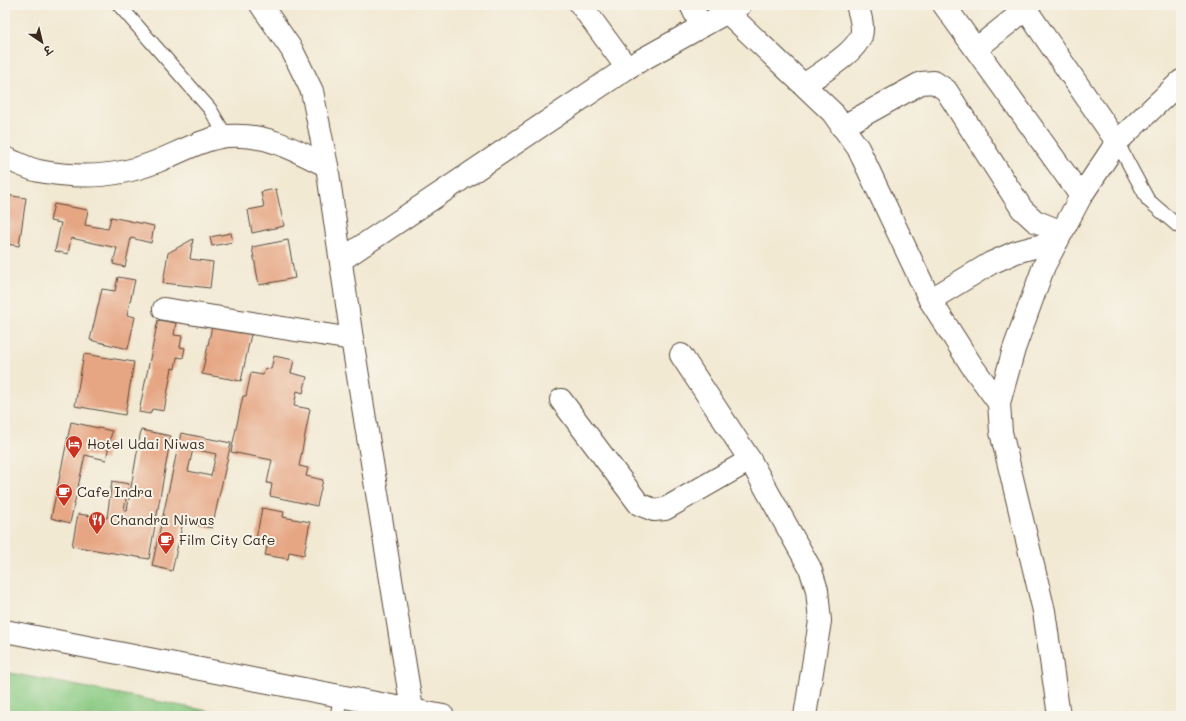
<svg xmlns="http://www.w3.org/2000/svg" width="1186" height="721" font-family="Mali,'Playpen Sans Deva',sans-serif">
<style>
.green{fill:#87c981;stroke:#617a50}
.building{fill:#e6a683;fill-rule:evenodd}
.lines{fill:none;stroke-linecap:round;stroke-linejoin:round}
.lane-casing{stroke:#564739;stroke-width:15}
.street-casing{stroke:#564739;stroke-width:24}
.lane{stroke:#fff;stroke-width:13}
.street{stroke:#fff;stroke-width:22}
.labels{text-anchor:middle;stroke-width:4;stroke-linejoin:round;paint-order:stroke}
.poi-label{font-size:14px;fill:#3b2a1e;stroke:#f7f3e8;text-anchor:start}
</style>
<rect width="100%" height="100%" fill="#f7f3e8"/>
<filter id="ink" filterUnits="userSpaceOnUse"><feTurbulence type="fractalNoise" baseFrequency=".025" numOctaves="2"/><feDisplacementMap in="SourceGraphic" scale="8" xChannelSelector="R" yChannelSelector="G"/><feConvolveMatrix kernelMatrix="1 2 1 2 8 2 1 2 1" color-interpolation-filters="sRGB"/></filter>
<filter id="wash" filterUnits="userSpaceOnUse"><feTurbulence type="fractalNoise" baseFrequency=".012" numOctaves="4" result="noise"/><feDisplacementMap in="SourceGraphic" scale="16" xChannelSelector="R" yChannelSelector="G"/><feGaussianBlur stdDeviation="0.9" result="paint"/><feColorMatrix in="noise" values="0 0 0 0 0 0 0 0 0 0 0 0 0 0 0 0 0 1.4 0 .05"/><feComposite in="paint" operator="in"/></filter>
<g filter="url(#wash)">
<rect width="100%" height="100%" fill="#f2e9d3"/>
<path class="green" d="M5 672 234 716H5Z"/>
<g id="blocks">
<g class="building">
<path d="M276 189 284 226 252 233 248 210 264 207 261 192Z"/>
<path d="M5 195 26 198 19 246 6 244 9 225 5 224Z"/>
<path d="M54 204 88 210 85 225 108 229 111 217 154 226 151 243 131 238 125 267 113 264 117 248 71 238 68 254 55 251 61 223 50 221Z"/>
<path d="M231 233 233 242 212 246 210 237Z"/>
<path d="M193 239 190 259 213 262 210 288 163 283 168 253Z"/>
<path d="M288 240 295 278 259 285 252 247Z"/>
<path d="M118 277 135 280 127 315 135 317 128 349 90 340 102 289 115 291Z"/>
<path d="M158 320 176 323 174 335 182 336 180 347 185 348 183 358 177 357 175 369 172 368 164 411 152 409 150 414 139 412Z"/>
<path d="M212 326 251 334 241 381 202 374Z"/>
<path d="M84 354 134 362 125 415 75 406Z"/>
<path d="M274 356 294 360 291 373 307 377 303 393 297 391 294 406 310 409 299 466 308 468 306 476 323 480 317 506 270 496 272 484 267 483 272 460 231 452 243 396H246L251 373 263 375 265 368 271 369Z"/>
<path d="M71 422 112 431 106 460 85 455 70 523 51 518Z"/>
<path d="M141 430 171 436 149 559 72 546 78 514 107 518 112 481 129 484 124 510H127Z"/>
<path d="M181 433 231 443 212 528 197 525 198 520 184 517 172 571 152 566ZM193 449 216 454 211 476 188 471Z"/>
<path d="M262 508 284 512 283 517 310 522 304 555 289 552 288 559 265 555 267 547 255 545Z"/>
</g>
</g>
</g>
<g filter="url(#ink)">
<use href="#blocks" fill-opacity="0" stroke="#564739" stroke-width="1"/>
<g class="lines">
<defs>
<g id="lane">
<path d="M119 5 210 109 226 136"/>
<path d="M1117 142 1148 200 1178 226H1181"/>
<path d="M337 716 341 695"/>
</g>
<g id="street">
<path d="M261 5 292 50 312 91 327 166 352 339 412 709"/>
<path d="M581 5 627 68"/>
<path d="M691 5 701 26"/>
<path d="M944 5 1081 196"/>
<path d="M1023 5 1117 142"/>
<path d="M728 13 832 112 858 148 930 300 972 366 999 403"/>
<path d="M976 49 1026 9"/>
<path d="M804 85C820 73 854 54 861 36 864 26 860 15 857 5"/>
<path d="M842 127 921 83 934 82 946 90 1022 209 1035 221 1062 232"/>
<path d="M5 158C16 162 28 169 39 171 80 179 120 177 158 161 178 153 205 138 227 136 265 133 294 149 327 166"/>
<path d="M341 260 627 68 740 5"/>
<path d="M930 300 991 263 1016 252 1057 241"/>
<path d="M164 309 352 339"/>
<path d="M681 355 750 460 810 568 817 590 820 621 805 716"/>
<path d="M561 400 639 504 654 510 665 509 750 460"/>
<path d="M5 631 443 716"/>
<path d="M1059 716 1044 611 1001 432 999 403 1014 349 1044 266 1081 196 1117 142 1181 81"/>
</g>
</defs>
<use href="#lane" class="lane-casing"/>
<use href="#street" class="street-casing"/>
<use href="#lane" class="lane"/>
<use href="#street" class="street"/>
</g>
</g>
<defs>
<symbol id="hotel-pin" viewBox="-11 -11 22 30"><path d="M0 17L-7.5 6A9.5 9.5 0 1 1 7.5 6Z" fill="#c8321e" stroke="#f7f3e8"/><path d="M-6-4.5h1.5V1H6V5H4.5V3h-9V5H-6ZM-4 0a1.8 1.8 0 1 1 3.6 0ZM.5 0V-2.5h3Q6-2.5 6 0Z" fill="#fff"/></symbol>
<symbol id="cafe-pin" viewBox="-11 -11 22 30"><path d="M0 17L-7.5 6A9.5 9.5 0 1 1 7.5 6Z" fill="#c8321e" stroke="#f7f3e8"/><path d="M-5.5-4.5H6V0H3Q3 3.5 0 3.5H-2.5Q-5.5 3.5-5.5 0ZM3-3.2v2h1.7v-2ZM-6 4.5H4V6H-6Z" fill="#fff"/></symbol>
<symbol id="restaurant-pin" viewBox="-11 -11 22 30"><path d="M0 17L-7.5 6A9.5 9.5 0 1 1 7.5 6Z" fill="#c8321e" stroke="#f7f3e8"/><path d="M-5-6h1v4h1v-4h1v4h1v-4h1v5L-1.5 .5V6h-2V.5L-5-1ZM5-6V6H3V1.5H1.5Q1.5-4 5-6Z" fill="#fff"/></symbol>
</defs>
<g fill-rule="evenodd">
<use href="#hotel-pin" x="64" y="434" width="20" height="27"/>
<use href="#cafe-pin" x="54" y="482" width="20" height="27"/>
<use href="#restaurant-pin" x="87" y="510" width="20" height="27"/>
<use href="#cafe-pin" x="156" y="530" width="20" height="27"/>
</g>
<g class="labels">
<g class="poi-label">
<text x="87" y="449">Hotel Udai Niwas</text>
<text x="77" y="497">Cafe Indra</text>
<text x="110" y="525">Chandra Niwas</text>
<text x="179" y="545">Film City Cafe</text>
</g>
</g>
<rect width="1186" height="721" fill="none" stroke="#f7f3e8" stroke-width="20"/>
<g transform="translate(42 42) rotate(145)" stroke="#f7f3e8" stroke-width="3" paint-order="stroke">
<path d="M0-3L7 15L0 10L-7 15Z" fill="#3b2a1e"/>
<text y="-6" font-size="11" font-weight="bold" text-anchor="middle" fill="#3b2a1e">उ</text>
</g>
</svg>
